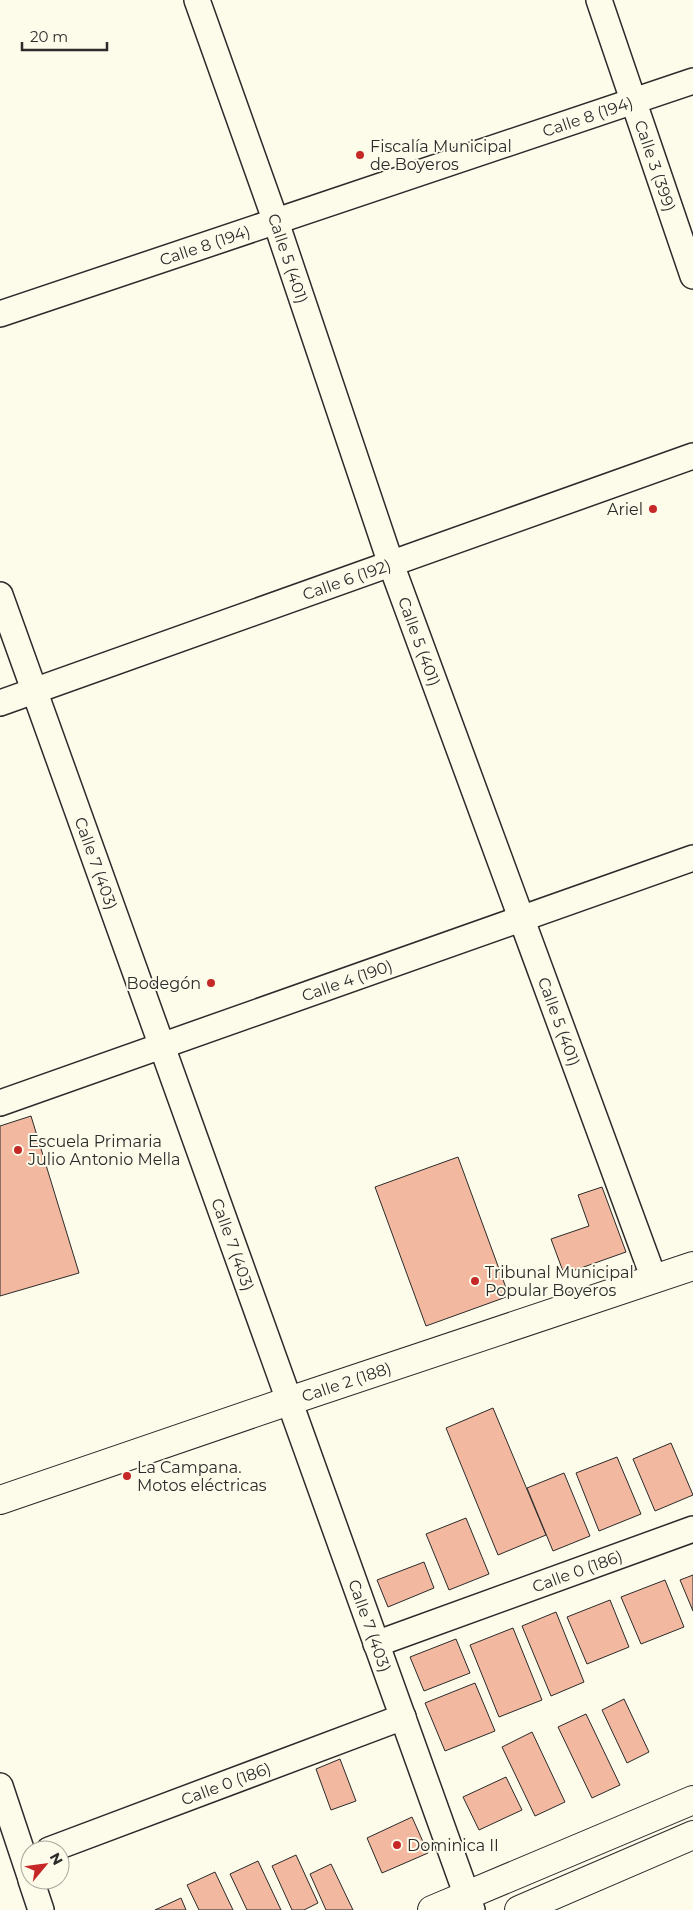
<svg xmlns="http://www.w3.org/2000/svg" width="693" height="1910" font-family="Montserrat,sans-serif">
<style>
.building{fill:#f2b8a0;stroke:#2b2b2b}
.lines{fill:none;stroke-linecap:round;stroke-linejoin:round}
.street-casing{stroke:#2b2b2b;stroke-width:28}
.secondary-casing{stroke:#2b2b2b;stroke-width:30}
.primary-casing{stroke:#2b2b2b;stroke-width:30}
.street{stroke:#fdfbea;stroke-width:25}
.secondary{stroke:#fdfbea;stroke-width:28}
.primary{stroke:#fdfbea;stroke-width:28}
.poi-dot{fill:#c62828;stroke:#fdfbea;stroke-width:2}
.labels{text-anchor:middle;stroke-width:4;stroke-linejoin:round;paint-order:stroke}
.street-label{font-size:16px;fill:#2b2b2b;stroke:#fdfbea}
.poi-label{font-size:16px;fill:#2b2b2b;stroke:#fdfbea;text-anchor:start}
</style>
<rect width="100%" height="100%" fill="#fdfbea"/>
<g class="building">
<path d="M31 1116 79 1273 0 1296V1126Z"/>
<path d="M458 1157 509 1296 426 1326 375 1187Z"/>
<path d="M602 1187 626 1252 564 1274 551 1239 589 1226 578 1195Z"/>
<path d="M493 1408 546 1535 498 1555 446 1428Z"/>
<path d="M671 1443 693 1495 655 1511 633 1459Z"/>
<path d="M617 1457 641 1514 599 1531 576 1473Z"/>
<path d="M564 1473 590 1536 553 1551 527 1488Z"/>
<path d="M466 1518 489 1574 449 1590 426 1534Z"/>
<path d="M424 1562 434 1588 388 1607 377 1580Z"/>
<path d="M693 1575V1611L680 1580Z"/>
<path d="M665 1580 684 1627 641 1644 621 1597Z"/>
<path d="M610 1600 629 1647 587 1664 567 1617Z"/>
<path d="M556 1612 584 1682 551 1696 522 1626Z"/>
<path d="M513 1628 542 1700 499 1717 470 1645Z"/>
<path d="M456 1639 470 1673 424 1691 410 1657Z"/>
<path d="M475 1683 495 1731 445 1751 425 1703Z"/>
<path d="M624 1699 649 1752 627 1763 602 1710Z"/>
<path d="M586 1714 620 1785 592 1798 558 1727Z"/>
<path d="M532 1732 565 1802 535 1816 502 1747Z"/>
<path d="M340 1759 356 1801 331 1810 316 1769Z"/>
<path d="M506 1777 522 1810 479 1830 463 1797Z"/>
<path d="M412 1817 428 1853 382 1873 367 1838Z"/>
<path d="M296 1855 318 1903 304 1910H292L272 1866Z"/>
<path d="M258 1861 281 1910H247L230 1874Z"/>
<path d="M331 1864 353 1910H326L310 1874Z"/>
<path d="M215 1872 233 1910H199L187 1885Z"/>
<path d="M181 1898 186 1910H155Z"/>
</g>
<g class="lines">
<defs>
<g id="street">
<path id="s1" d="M197 0 276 222 391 564 654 1279"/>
<path id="s2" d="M599 0 693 276"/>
<path id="s3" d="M0 314 693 81"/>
<path id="s4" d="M0 595 472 1910"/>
<path id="s5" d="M0 703 693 456"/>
<path id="s6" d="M0 1103 693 858"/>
<path id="s7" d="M376 1644 693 1529"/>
<path d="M0 1786 30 1876"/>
<path id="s8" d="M49 1850 403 1717"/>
<path d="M31 1880 41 1910"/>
</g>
<g id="secondary">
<path id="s9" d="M0 1500 289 1401 693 1266"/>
</g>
<g id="primary">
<path d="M432 1910 693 1800"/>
<path d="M519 1910 693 1835"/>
</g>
</defs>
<use href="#street" class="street-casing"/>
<use href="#secondary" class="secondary-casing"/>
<use href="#primary" class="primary-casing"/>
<use href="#street" class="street"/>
<use href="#secondary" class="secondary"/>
<use href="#primary" class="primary"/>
</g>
<g class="poi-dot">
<circle cx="360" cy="155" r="5"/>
<circle cx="653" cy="509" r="5"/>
<circle cx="211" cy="983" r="5"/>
<circle cx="18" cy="1150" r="5"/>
<circle cx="475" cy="1281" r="5"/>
<circle cx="127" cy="1476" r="5"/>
<circle cx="397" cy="1845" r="5"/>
</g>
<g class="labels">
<g class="street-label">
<text dy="6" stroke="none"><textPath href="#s3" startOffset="620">Calle 8 (194)</textPath></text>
<text dy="6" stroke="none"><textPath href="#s2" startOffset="175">Calle 3 (399)</textPath></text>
<text dy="6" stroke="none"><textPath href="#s3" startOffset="216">Calle 8 (194)</textPath></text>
<text dy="6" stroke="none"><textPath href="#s1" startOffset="274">Calle 5 (401)</textPath></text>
<text dy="6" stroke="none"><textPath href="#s5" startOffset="368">Calle 6 (192)</textPath></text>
<text dy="6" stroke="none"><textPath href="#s1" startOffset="679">Calle 5 (401)</textPath></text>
<text dy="6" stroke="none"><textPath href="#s4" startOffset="285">Calle 7 (403)</textPath></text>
<text dy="6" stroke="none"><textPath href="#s6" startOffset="368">Calle 4 (190)</textPath></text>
<text dy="6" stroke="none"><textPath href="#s1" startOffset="1084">Calle 5 (401)</textPath></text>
<text dy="6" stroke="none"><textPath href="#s4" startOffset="690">Calle 7 (403)</textPath></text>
<text dy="6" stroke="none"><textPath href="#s9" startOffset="366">Calle 2 (188)</textPath></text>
<text dy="6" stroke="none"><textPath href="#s7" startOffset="214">Calle 0 (186)</textPath></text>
<text dy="6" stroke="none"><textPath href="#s4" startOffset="1095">Calle 7 (403)</textPath></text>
<text dy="6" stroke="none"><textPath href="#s8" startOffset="189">Calle 0 (186)</textPath></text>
</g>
<g class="poi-label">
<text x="370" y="152">Fiscalía Municipal<tspan x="370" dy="18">de Boyeros</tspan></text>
<text x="643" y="515" text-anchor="end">Ariel</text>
<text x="201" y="989" text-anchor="end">Bodegón</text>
<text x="28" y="1147">Escuela Primaria<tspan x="28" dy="18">Julio Antonio Mella</tspan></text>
<text x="485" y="1278">Tribunal Municipal<tspan x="485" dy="18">Popular Boyeros</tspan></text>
<text x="137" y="1473">La Campana.<tspan x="137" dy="18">Motos eléctricas</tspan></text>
<text x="407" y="1851">Dominica II</text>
</g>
</g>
<g transform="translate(45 1865) rotate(61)"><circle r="24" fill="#fdfbea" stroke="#a9a89e"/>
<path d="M0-4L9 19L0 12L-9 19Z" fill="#c62828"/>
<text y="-8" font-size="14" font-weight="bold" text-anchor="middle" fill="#2b2b2b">N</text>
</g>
<path d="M22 42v8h85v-8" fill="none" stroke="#2b2b2b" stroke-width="2.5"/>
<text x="30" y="42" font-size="15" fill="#2b2b2b" stroke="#fdfbea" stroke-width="4" paint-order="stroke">20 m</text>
</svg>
